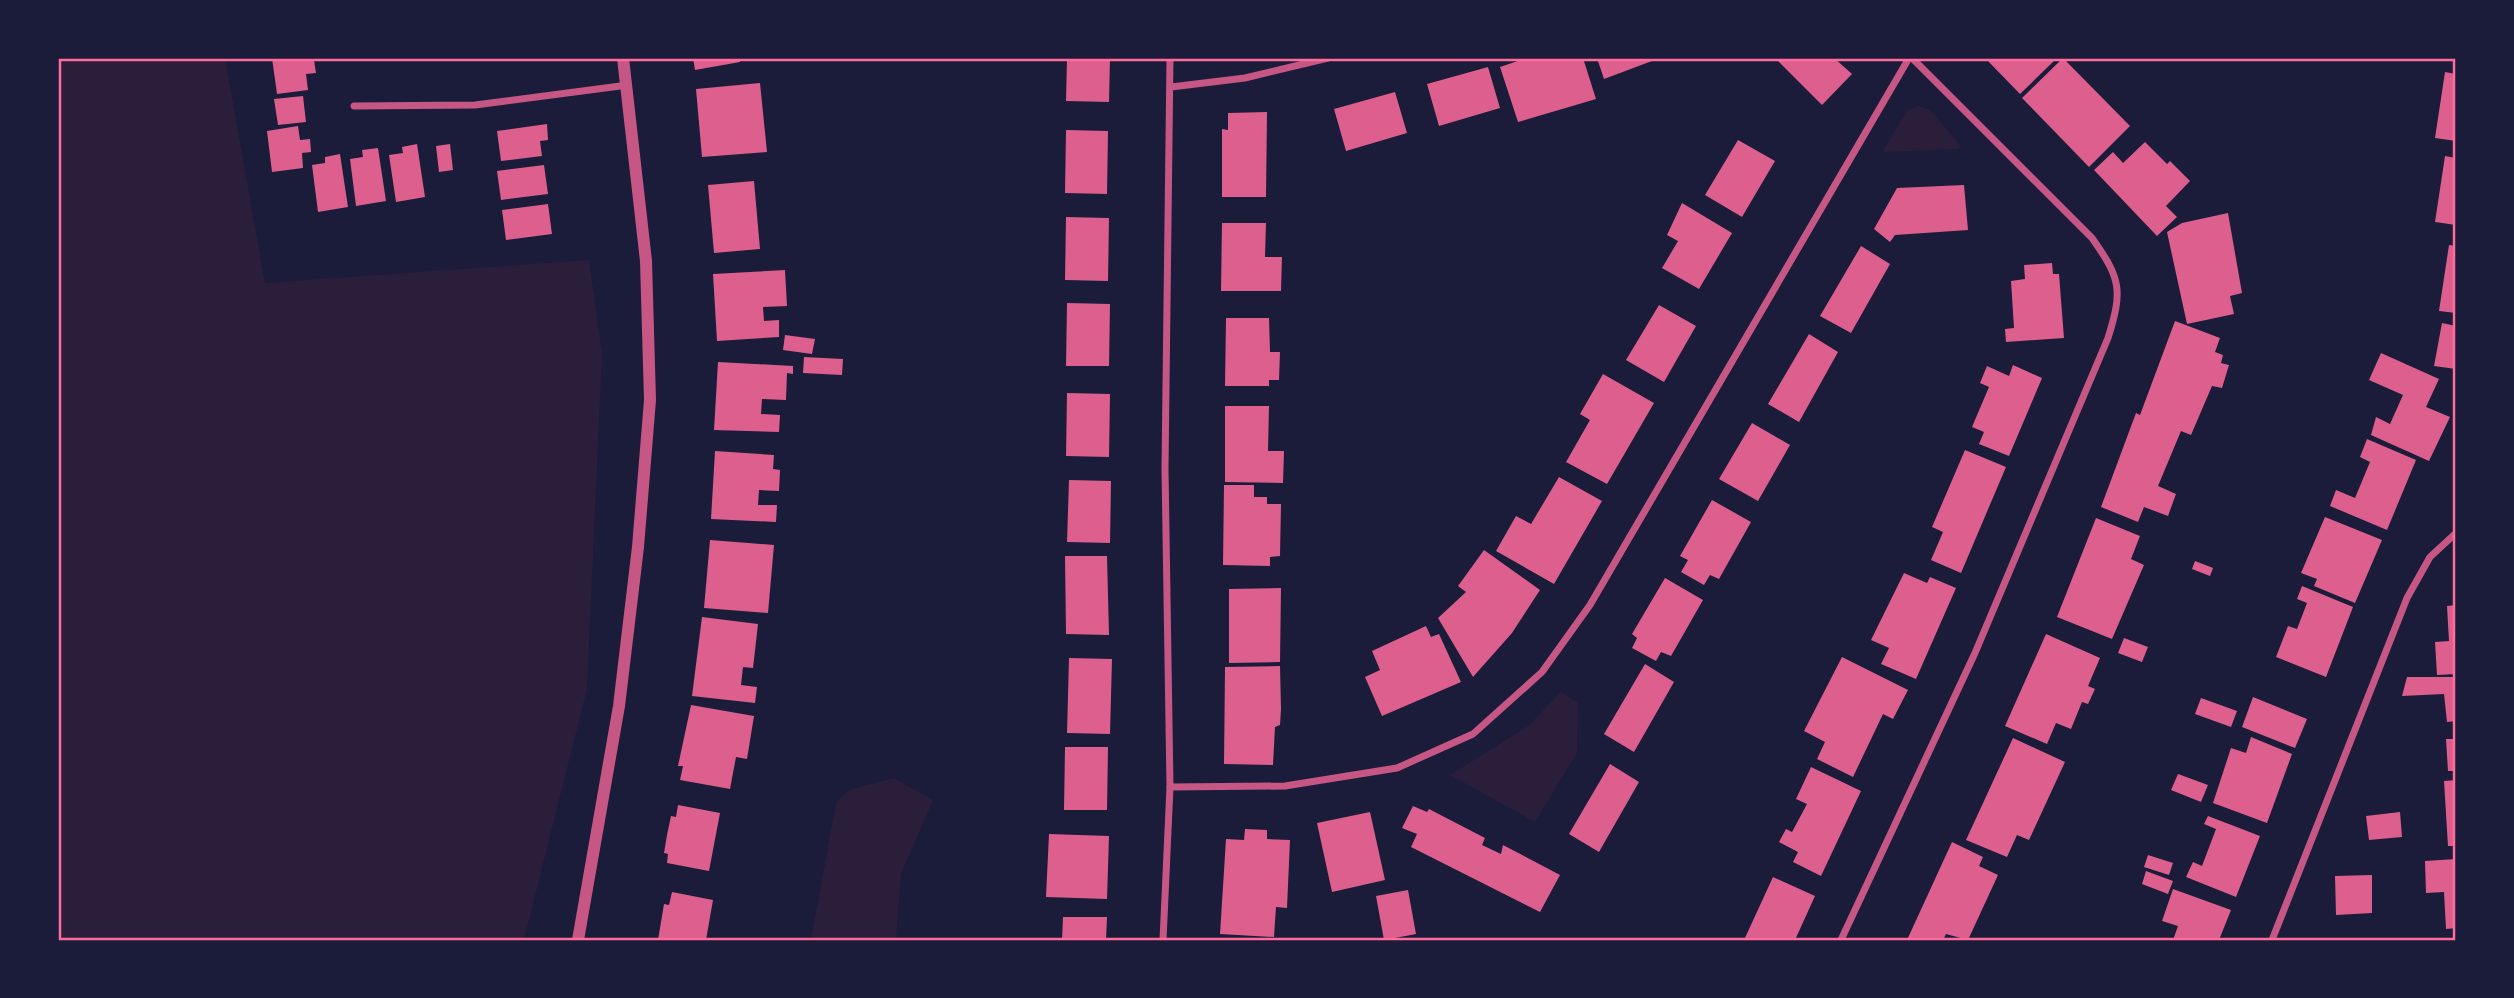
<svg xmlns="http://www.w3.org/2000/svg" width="2514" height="998" font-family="'Nunito Sans',sans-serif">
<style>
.green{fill:#2a1e3b}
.building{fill:#dd5f8e}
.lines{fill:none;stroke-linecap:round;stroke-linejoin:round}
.minor{stroke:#c65784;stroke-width:7}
.tertiary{stroke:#c65784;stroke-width:12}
.neatline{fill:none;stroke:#ff6b9d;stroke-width:2.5}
</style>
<rect width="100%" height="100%" fill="#1b1b3a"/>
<g class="green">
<path d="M58 58H225L265 283 589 260 602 354 587 689 524 940H58Z"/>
<path d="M1918 106 1930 110 1960 145 1959 149 1886 152 1883 150 1908 110Z"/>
<path d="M1561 692 1578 703 1577 753 1535 822 1450 775 1528 726Z"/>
<path d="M894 778 933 800 901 874 896 940H811L836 803 849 790Z"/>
</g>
<g class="building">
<path d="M272 58 314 60 316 73 306 74 308 90 277 94Z"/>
<path d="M693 58H740V62L695 70Z"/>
<path d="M1067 58H1110L1109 102 1066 101Z"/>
<path d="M1527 58H1583L1596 99 1518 122 1500 67Z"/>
<path d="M1597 58H1660L1604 79Z"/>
<path d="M1775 58H1834L1852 74 1822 105Z"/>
<path d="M1985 58H2057L2020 94Z"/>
<path d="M2063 58 2130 126 2089 167 2022 98Z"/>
<path d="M1488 67 1500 108 1439 126 1427 84Z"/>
<path d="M2445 72 2456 74V141L2435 138Z"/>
<path d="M760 83 767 152 702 157 696 89Z"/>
<path d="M1395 92 1407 133 1346 151 1334 109Z"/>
<path d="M303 96 306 122 278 125 274 99Z"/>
<path d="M1267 112 1266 197H1222V129L1228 130V113Z"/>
<path d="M547 124 548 140 540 141 542 156 501 161 497 131Z"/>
<path d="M298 126 300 140 310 139 311 152 302 153 303 168 272 172 267 131Z"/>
<path d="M1066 130 1108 131 1107 194 1065 193Z"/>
<path d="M1738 140 1775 161 1742 217 1705 195Z"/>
<path d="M2145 142 2167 164 2170 161 2190 181 2166 206 2177 217 2157 236 2094 170 2113 152 2123 163Z"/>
<path d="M417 144 425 197 396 202 389 155 403 153 402 147Z"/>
<path d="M450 144 453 170 439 172 436 146Z"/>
<path d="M378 148 386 201 356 206 350 159 363 157 362 150Z"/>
<path d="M340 154 348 207 318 212 312 165 325 163V157Z"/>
<path d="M2445 156 2456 158V225L2435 222Z"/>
<path d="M544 165 548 194 501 200 497 171Z"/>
<path d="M754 181 760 249 714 253 708 185Z"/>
<path d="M1964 185 1968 230 1895 235 1890 242 1874 229 1897 188Z"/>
<path d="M1682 203 1732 233 1699 289 1662 268 1678 241 1667 235Z"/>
<path d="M548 204 552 234 506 240 502 210Z"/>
<path d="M2228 213 2242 293 2230 296 2234 314 2187 324 2167 232 2182 223Z"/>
<path d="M1066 217 1109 218 1108 281 1065 280Z"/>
<path d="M1222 223H1266L1265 257H1282L1281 291H1221Z"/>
<path d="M2449 245 2456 246V313L2439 311Z"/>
<path d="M1861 246 1890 264 1851 333 1820 316Z"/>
<path d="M2052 263 2053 274H2059L2064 338 2006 342 2005 329 2014 328 2011 281 2025 279 2024 265Z"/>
<path d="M785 270 787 306 763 307 764 321 779 320V337L717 341 713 274Z"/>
<path d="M1067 303 1110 304 1109 366H1066Z"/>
<path d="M1659 305 1696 326 1664 382 1626 360Z"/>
<path d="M1226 318H1269L1270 352H1280L1279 380H1269V386H1225Z"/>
<path d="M2175 321 2220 338 2215 352 2223 355 2221 363 2229 365 2222 388 2212 386 2191 435 2181 431 2158 486 2176 494 2168 516 2144 507 2138 522 2101 507 2136 413 2140 415Z"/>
<path d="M2442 323 2456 326V369L2434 366Z"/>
<path d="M1809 334 1838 352 1799 422 1768 404Z"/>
<path d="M785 335 815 339 812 354 783 350Z"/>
<path d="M2381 353 2439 379 2426 407 2450 417 2429 461 2371 435 2376 417 2390 424 2403 395 2369 380Z"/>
<path d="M804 357 843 359 842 375 803 373Z"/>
<path d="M718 362 793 366V374L787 373 786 400 762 399 761 414 780 415 779 432 714 430Z"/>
<path d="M2013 365 2042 378 2009 456 1979 444 1984 432 1972 427 1989 387 1980 383 1987 366 2009 376Z"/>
<path d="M1603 374 1654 403 1607 484 1566 462 1590 420 1580 414Z"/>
<path d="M1067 393 1110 394 1109 457 1066 456Z"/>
<path d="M1225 406H1269L1268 451H1284L1283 483 1225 482Z"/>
<path d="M1752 423 1790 445 1758 501 1719 479Z"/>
<path d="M2367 439 2416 460 2387 530 2330 506 2336 490 2355 498 2370 462 2360 457Z"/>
<path d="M1965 450 2006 467 1961 573 1931 560 1943 532 1932 527Z"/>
<path d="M715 451 774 455 773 469 780 470 779 491 759 490 758 505H777L776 522 711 519Z"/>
<path d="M1559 477 1602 501 1554 584 1496 551 1516 516 1531 524Z"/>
<path d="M1069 480 1111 481 1110 543 1067 542Z"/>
<path d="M1224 485H1254V497H1267V504H1281L1280 556 1270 557V566L1223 565Z"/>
<path d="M1712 500 1751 522 1719 579 1710 575 1704 585 1681 572 1688 560 1680 556Z"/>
<path d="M2325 517 2382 540 2355 603 2314 586 2317 579 2301 573Z"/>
<path d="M2096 518 2140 536 2131 559 2144 565 2112 639 2057 617Z"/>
<path d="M710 540 774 545 768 613 704 608Z"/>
<path d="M1484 550 1540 590 1512 633 1473 677 1438 618 1466 592 1458 586Z"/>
<path d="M1065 556H1107L1109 635 1066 634Z"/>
<path d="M2195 561 2213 568 2210 576 2192 569Z"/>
<path d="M1904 573 1927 583 1930 577 1956 588 1916 679 1881 664 1889 648 1871 640Z"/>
<path d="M1665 578 1703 600 1671 656 1661 652 1656 661 1632 648 1637 638 1632 634Z"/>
<path d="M2302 586 2353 607 2326 677 2276 657 2288 626 2297 629 2307 603 2297 599Z"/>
<path d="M1281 588 1280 662 1229 663V589Z"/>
<path d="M2456 605V674L2437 675 2435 642 2449 641 2447 606Z"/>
<path d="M702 617 758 624 753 668 743 667 741 685 757 687 755 703 692 696Z"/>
<path d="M1426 626 1431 637 1439 634 1461 682 1382 716 1365 677 1380 670 1372 651Z"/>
<path d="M2046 634 2100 658 2088 686 2095 689 2088 704 2082 702 2071 729 2056 723 2047 744 2005 726Z"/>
<path d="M2124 638 2148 647 2142 662 2118 653Z"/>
<path d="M1842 657 1908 690 1893 719 1883 714 1853 777 1817 759 1825 742 1804 731Z"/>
<path d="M1069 658 1112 659 1110 734 1067 733Z"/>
<path d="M1645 664 1674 682 1634 752 1604 734Z"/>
<path d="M1280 666 1281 709 1280 725 1275 727 1273 765 1224 764 1225 667Z"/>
<path d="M2407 677H2456V721L2447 722 2444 694 2402 696Z"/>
<path d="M2253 697 2307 719 2295 748 2242 727Z"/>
<path d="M2201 698 2237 711 2231 727 2195 714Z"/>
<path d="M691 705 754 716 747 759 736 757 730 789 680 780 683 766H678Z"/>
<path d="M2251 737 2292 754 2267 823 2213 803 2231 748 2246 753Z"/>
<path d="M2013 738 2065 762 2029 840 2017 835 2007 857 1966 840Z"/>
<path d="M2446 739H2456V771H2448Z"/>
<path d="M1065 747H1108L1107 810H1064Z"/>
<path d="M1610 764 1639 782 1599 852 1569 834Z"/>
<path d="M1811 767 1861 791 1821 876 1793 862 1798 852 1779 842 1786 829 1792 832 1807 804 1796 799Z"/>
<path d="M2178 774 2208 785 2201 802 2171 790Z"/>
<path d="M2456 780V846H2448L2444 781Z"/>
<path d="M678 805 720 813 709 871 667 863 668 854 664 853 667 835 671 816 676 817Z"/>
<path d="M1413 806 1427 812 1429 809 1485 838 1482 845 1501 854 1503 845 1560 875 1540 912 1411 847 1417 834 1402 828Z"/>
<path d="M1370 812 1385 880 1332 892 1317 823Z"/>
<path d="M2400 812 2402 837 2369 840 2366 816Z"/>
<path d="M2208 816 2260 836 2236 897 2186 877 2193 862 2202 866 2216 829 2204 824Z"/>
<path d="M1245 829 1267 830V839L1290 840 1287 908 1276 907 1274 937 1220 934 1226 839 1244 840Z"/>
<path d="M1049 834 1109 836 1107 899 1046 897Z"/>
<path d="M1952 842 1983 857 1979 866 1998 875 1968 940 1946 934 1943 940H1907Z"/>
<path d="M2148 855 2173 863 2169 875 2144 867Z"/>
<path d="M2456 859V928L2446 929 2444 892 2426 893 2425 861Z"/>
<path d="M2146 871 2173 881 2168 894 2142 884Z"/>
<path d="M2372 875V913L2336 915 2335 876Z"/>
<path d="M1773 877 1815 896 1795 940H1744Z"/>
<path d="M2173 889 2231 910 2219 940H2173L2178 926 2162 921Z"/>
<path d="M1408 890 1416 934 1384 940 1376 896Z"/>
<path d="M672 892 713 900 706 940H658L664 904 669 905Z"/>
<path d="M1063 917H1107L1106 940H1062Z"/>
</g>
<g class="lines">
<g class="minor">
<path d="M1171 87 1245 78 1328 58"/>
<path d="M354 106 475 105 628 85"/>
<path d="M1170 787 1285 786 1397 768 1473 734 1542 672 1590 605 1909 58"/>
<path d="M1163 940 1170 787 1165 469 1170 58"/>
<path d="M1841 940 1975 653 2108 338C2123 290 2121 279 2092 238L1912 58"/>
<path d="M2272 940 2407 598 2430 557 2456 533"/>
</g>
<path class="tertiary" d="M578 940 619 706 638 547 650 400 646 261 623 58"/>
</g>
<rect width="2514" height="998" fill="none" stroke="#1b1b3a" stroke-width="119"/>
<rect x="60" y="60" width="2394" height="879" class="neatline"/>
</svg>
